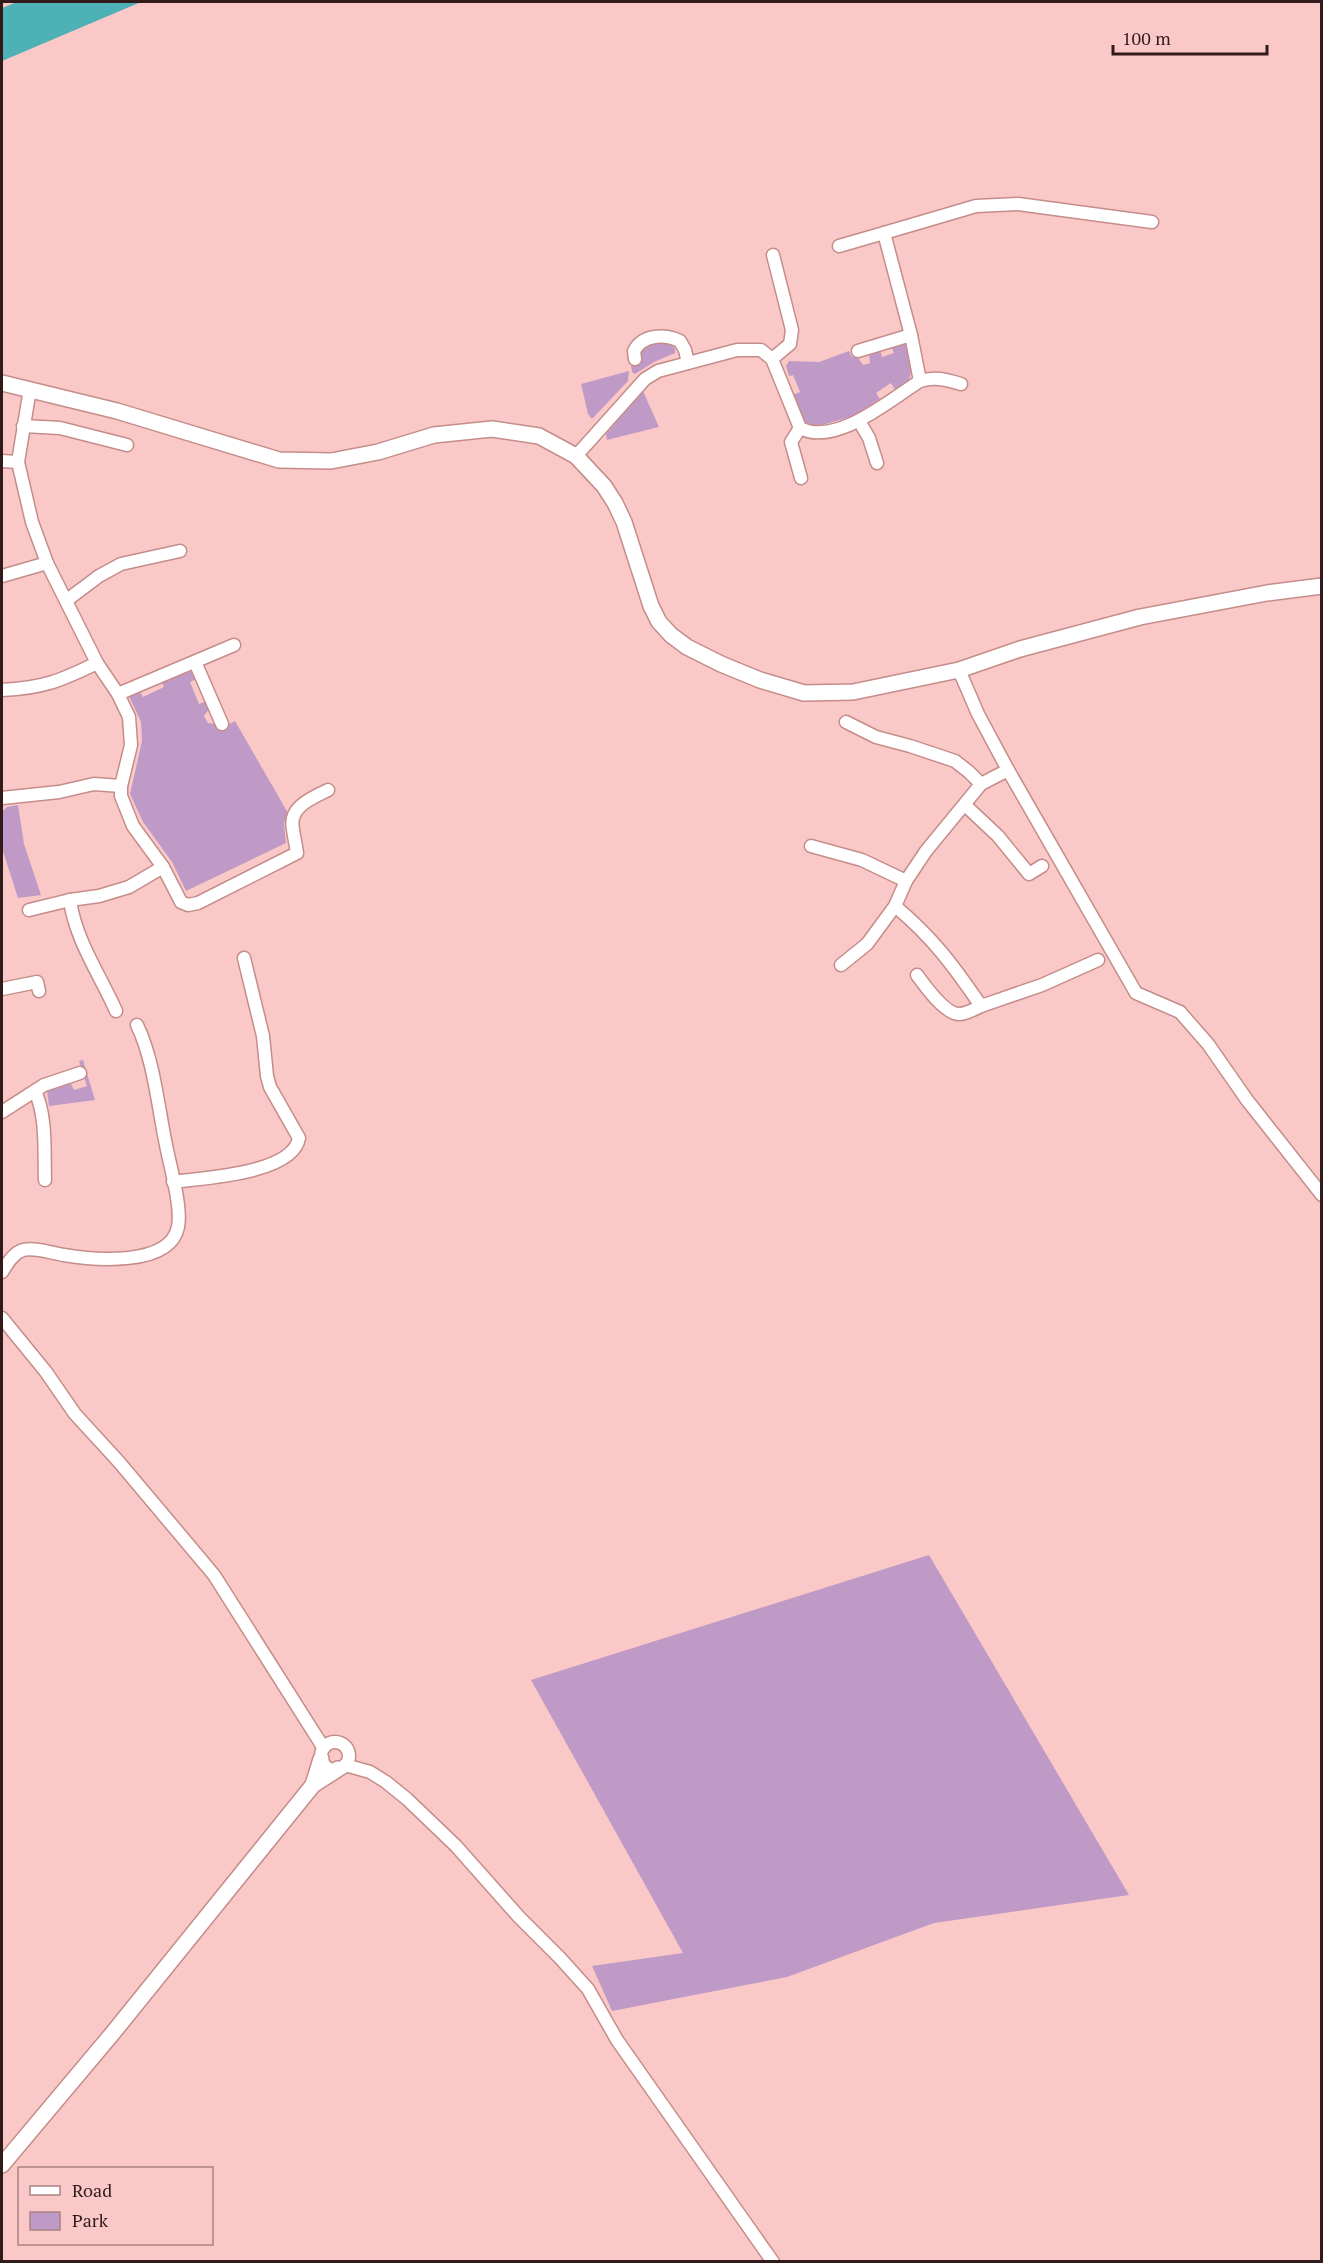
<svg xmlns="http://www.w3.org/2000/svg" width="1323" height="2263" font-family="'PT Serif',serif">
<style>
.green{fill:#c09ac7}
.water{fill:#4db1b6}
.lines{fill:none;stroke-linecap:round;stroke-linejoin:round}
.minor-casing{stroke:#c58c8a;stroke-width:15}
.tertiary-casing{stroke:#c58c8a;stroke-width:18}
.minor{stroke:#fff;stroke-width:12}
.tertiary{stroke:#fff;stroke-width:15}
</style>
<rect width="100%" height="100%" fill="#fac9c7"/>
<g class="green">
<path d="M668 341 675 348V353L654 362 635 374 632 372 631 366 641 363 638 350 643 345Z"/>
<path d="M904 343C911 353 913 369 909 380L895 390 891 383 876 393 880 399 853 416 812 428 803 420 792 395 800 392 793 375 789 376 786 366 789 361 819 362 849 351 852 357 857 356 863 365 870 363 869 353 880 349 882 357 894 353 891 346Z"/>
<path d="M629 371 628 381 593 418H591L588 414 581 384Z"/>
<path d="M643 391 659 427 607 440 606 434Z"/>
<path d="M184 672H192L197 679 190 682 199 704 207 701 209 709 204 716 208 723 216 724 220 729 235 721 288 813 284 823 286 843 186 891 172 862 143 822 130 794 142 741 141 722 129 696 139 690 143 697 164 687 161 680Z"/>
<path d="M18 805 24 844 41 895 18 898 2 848V812L7 807Z"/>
<path d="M83 1060 95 1100 49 1106 47 1090 65 1082 71 1084 74 1090 87 1086 79 1061Z"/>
<path d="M929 1555 1129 1895 934 1923 787 1977 612 2011 592 1966 683 1953 531 1680Z"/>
</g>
<path class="water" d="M17 2H141L2 61V8Z"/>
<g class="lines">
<defs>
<g id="minor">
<path d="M839 246 884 233"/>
<path d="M858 351 911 335"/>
<path d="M635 359 634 351C643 334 665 334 680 341L685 350 688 363"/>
<path d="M772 359 790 344 792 330 773 255"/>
<path d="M920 381C935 376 947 380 961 384"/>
<path d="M30 389 18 462 32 522 47 563 97 663 118 694 129 717 131 745 121 786V796L133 826 163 867 181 902 188 905 198 903 297 853C296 845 294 838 293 829 288 807 312 798 328 790"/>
<path d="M859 421 869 438 877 463"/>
<path d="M23 426 60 428 127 445"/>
<path d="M800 428 791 442 801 478"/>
<path d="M576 456 645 379 658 371 737 350H761L772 359 800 428C836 447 891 399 920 381L911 335 884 233 976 206 1018 204 1152 222"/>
<path d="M2 461 18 462"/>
<path d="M2 576 47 563"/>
<path d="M67 600 99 576 121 564 180 551"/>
<path d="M195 662 222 724"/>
<path d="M959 670 978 714 1008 770 1136 993 1180 1012 1208 1044 1247 1100 1322 1195"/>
<path d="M2 690C43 688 60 681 97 663"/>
<path d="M118 694 234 645"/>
<path d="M846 722 876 737 910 746 955 761 969 772 981 784"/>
<path d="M2 798 59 792 94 784 121 786"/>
<path d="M965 805 998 836 1029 874 1042 866"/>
<path d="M811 846 862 860 906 881"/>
<path d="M70 900C75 939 100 975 116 1011"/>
<path d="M895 906C933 938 953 965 981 1006L1042 985 1098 960"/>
<path d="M29 910 70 900 99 896 129 887 163 867"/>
<path d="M841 965 867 944 895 906 906 881 926 851 981 784 1008 770"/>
<path d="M917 975C925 986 945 1014 959 1014 966 1014 975 1009 981 1006"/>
<path d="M2 989 37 982 39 991"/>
<path d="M35 1091C47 1117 44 1152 45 1180"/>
<path d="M2 1112 44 1085 80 1073"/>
<path d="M173 1182C202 1178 293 1174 299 1138L270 1087 267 1076 263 1036 244 958"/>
<path d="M2 1272C7 1264 13 1253 23 1250 35 1247 51 1253 64 1255 93 1260 170 1267 178 1227 182 1207 170 1166 166 1145 158 1107 154 1060 137 1025"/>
<path d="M2 1318 46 1372 75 1414 119 1462 214 1575 323 1747"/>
<circle cx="335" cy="1756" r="14"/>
<path d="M345 1765 370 1772 386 1782 407 1799 456 1846 519 1917 560 1958 588 1989 617 2040 773 2262"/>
</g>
<g id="tertiary">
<path d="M2 383 117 411 279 460 331 461 378 452 434 435 492 429 539 436 576 456 604 486 615 503 624 522 651 606 659 622 671 635 687 647 721 664 760 680 804 693 853 692 959 670 1020 649 1140 617 1267 593 1322 586"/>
<path d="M313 1785 321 1759"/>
<path d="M2 2165 112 2034 313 1785 338 1769"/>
</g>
</defs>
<use href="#minor" class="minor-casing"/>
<use href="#tertiary" class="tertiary-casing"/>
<use href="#minor" class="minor"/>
<use href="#tertiary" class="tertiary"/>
</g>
<rect width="1323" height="2263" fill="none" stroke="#301a1a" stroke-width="6"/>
<rect x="18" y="2167" width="195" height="78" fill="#fac9c7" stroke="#a98382" stroke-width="1.5"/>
<rect x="30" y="2186" width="30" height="9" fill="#ffffff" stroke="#a98382" stroke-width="1.5"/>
<text x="72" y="2197" font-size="18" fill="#301a1a">Road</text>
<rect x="30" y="2212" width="30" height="18" fill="#c09ac7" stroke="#a98382" stroke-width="1.5"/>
<text x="72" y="2227" font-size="18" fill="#301a1a">Park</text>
<path d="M1113 45v9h154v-9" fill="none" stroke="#301a1a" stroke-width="3"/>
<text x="1122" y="45" font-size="18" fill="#301a1a" stroke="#fac9c7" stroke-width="4.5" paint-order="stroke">100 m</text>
</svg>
